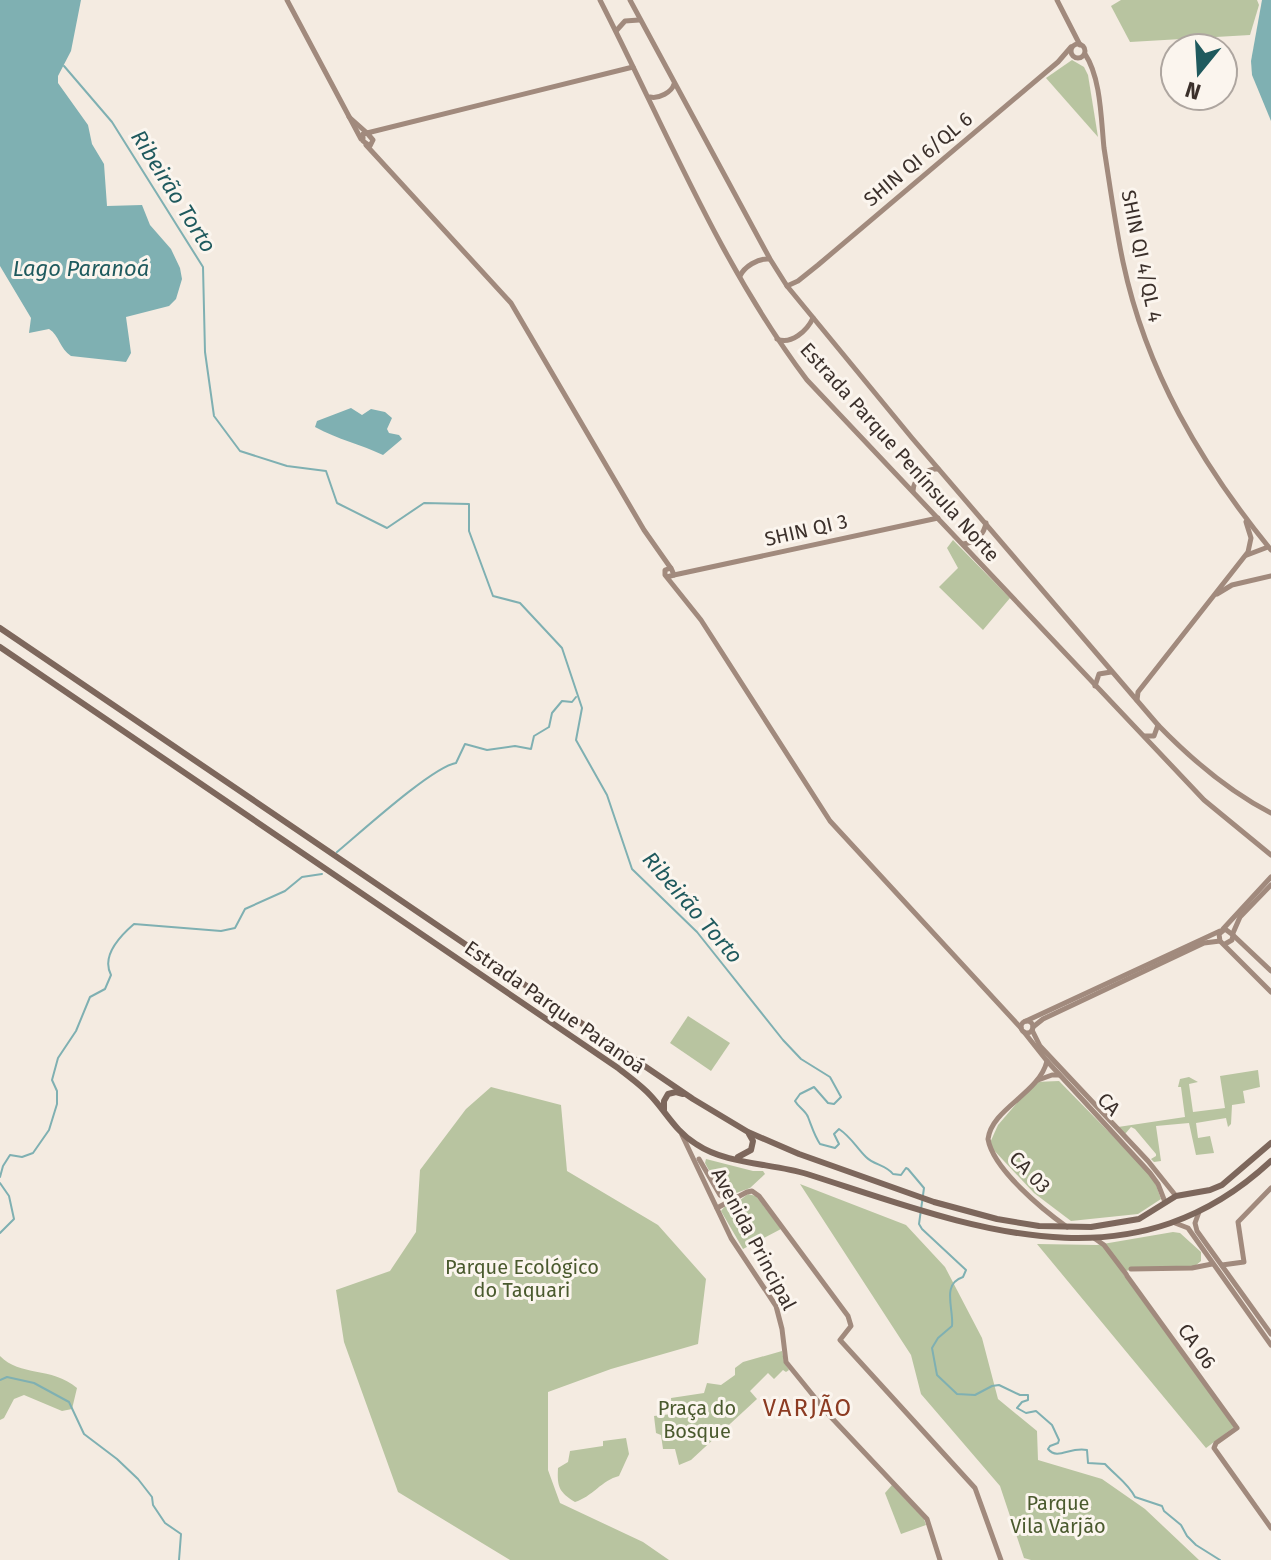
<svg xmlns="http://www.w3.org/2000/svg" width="1271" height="1560" font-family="'Fira Sans',sans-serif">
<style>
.green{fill:#b8c4a0}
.water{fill:#7fb0b2}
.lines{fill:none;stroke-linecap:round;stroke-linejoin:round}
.stream{stroke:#7fb0b2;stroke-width:2}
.secondary{stroke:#a18a7d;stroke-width:5}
.primary{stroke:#7d675c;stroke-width:6}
.labels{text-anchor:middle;stroke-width:6;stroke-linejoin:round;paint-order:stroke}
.street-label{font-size:20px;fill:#3b302b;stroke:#fbf5ee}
.park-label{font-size:20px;fill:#4a5a2e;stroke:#fbf5ee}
.water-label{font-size:22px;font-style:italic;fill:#1f5a5e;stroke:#fbf5ee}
.quarter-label{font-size:24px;letter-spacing:2px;fill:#8c3b22;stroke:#fbf5ee}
</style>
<rect width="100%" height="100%" fill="#f4ebe1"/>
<g class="green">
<path d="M1121 0H1257L1259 5 1250 35 1130 42 1111 6Z"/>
<path d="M1072 60 1084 67 1088 75 1098 137 1046 78Z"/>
<path d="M953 540 1010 598 983 630 939 587 958 568 947 548Z"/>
<path d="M688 1016 730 1043 711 1071 670 1043Z"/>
<path d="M1258 1070 1260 1087 1243 1091 1245 1103 1232 1105 1231 1124 1228 1127 1226 1118 1196 1123 1198 1138 1210 1136 1214 1153 1196 1155 1189 1123 1156 1126 1161 1161 1154 1162 1151 1159 1156 1156V1154L1135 1129 1131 1127 1125 1134 1118 1127 1185 1117 1181 1087H1178L1180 1079 1189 1077 1198 1082 1189 1084 1193 1112 1225 1108 1220 1076Z"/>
<path d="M1059 1081 1153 1177 1161 1199 1138 1214 1071 1221 1034 1193 989 1145 998 1125 1035 1082Z"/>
<path d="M491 1087 561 1105 567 1171 658 1225 706 1279 698 1344 611 1369 548 1392V1470L560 1503 643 1542 669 1560H510L398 1492 344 1342 336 1290 390 1271 416 1232 420 1170 466 1109Z"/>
<path d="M706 1159 753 1171H763L765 1174 750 1188 728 1196 717 1185 705 1163Z"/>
<path d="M800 1184 906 1225 945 1267 982 1338 998 1399 1037 1431 1038 1460 1102 1479 1145 1509 1199 1560H1031L1024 1558 1000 1486 921 1394 911 1355Z"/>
<path d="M748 1194 756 1196 781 1229 743 1249 721 1211 727 1204 731 1207Z"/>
<path d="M1173 1232 1180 1233 1201 1252V1261L1195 1266 1121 1271 1234 1427 1206 1448 1037 1244 1097 1245Z"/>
<path d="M782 1351 784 1362 789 1370 786 1372 783 1370 774 1379 768 1373 750 1391 757 1399 691 1460 679 1465 675 1449H663L661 1435 656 1433 654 1416 672 1414 671 1398 704 1393 707 1383 721 1385 735 1375V1368L743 1362Z"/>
<path d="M0 1356C20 1377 51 1366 77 1388L72 1409 62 1411 24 1395 14 1399 4 1418 0 1420Z"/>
<path d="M626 1438 629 1454 619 1476C602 1480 592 1497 575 1502 559 1492 557 1487 558 1468L568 1462 570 1451 603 1446V1441Z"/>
<path d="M892 1485 924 1519 926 1525 901 1534 885 1493Z"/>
</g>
<g class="water">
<path d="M0 0H81L71 51 58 76V83L88 125 92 144 104 164 107 206 142 205 150 225 171 249 180 268 182 279 176 299 169 306 126 317 131 353 126 362 71 356C60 349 59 335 49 329L29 333 31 318 0 266Z"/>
<path d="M1262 0H1271V121L1252 75 1251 61Z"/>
<path d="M351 408 362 415 371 409 385 412 392 418 387 429 389 433 399 435 402 439 383 455C360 444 339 440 315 427L317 421Z"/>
</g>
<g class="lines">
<g class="stream">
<path d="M64 66 112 122 203 267 205 352 214 416 240 451 287 466 326 471 337 503 387 528 424 503 469 504V531L493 596 520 603 562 648 582 708 576 740 607 795 632 869 697 932 783 1040 801 1059 830 1077 841 1097 834 1104 828 1103 814 1087 800 1094 795 1101C799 1108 805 1110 808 1117 812 1127 814 1135 820 1144L835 1148 839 1144 834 1134 839 1129C851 1137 856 1147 866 1157 874 1165 886 1165 893 1174L901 1175 906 1168 908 1169 924 1188 919 1224 922 1229 966 1270 963 1277C941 1284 954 1309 952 1326L938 1338 932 1348 937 1375 957 1394 975 1395 992 1386 999 1385 1020 1395H1028V1400L1022 1402 1017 1408 1026 1413 1036 1411 1052 1425 1059 1440 1058 1443 1050 1446 1048 1449C1058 1461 1070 1446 1087 1450L1088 1463 1105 1464C1116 1476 1128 1483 1135 1497L1162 1506 1164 1511 1181 1525 1187 1536 1196 1545 1220 1560"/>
<path d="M337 852C360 833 432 767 456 763L465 744 487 750 515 746 531 749 534 736 549 727 552 713 562 701 572 702 576 697"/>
<path d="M0 1177 3 1166 10 1155 22 1157 33 1153 49 1130 57 1104V1091L52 1080 58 1058 76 1031 90 997 105 989 111 975C101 956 120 936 134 924L221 931 235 928 245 909 285 891 302 877 322 874"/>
<path d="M0 1183 9 1196 14 1219 0 1233"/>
<path d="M0 1380 7 1377 34 1383 69 1402 84 1434 117 1459 138 1479 152 1497 153 1505 165 1523 181 1534 179 1560"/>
</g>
<g class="secondary">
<path d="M287 0 361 139"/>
<path d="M600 0C665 127 720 265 807 380L1204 800 1271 855"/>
<path d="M630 0 770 259 787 286 912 438 1158 725C1192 760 1228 791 1271 813"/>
<path d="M1057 0 1080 45"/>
<path d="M616 31 625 21 639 20"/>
<circle cx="1078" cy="51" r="7"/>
<path d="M1085 54C1101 78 1101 119 1104 148 1110 186 1115 224 1123 262 1146 371 1201 464 1271 550"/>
<path d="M650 97C659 99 672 92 674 84"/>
<path d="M349 117 367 133"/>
<path d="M367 133 373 140 370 146 363 141V134L633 67"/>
<path d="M366 145 511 303 644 530 670 567"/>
<path d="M740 276C744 267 758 258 769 259"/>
<path d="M787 286 798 281 818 265 1058 62 1071 47"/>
<path d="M777 339C791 345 807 331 813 318"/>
<path d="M913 491C913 480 926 468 938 469"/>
<path d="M963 544C975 543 984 535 986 523"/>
<path d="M1247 555 1268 547"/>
<path d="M674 575 938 518"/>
<path d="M667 577 674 575 671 568 665 570V575L701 620 830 821 1021 1028"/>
<path d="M1217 594 1232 585 1271 576"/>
<path d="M1095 686 1099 674 1111 672"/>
<path d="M1137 700 1138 692 1248 552 1251 538 1246 522"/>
<path d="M1145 736H1154L1158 725"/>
<path d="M1223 929 1271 877"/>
<path d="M1233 933 1240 917 1271 885"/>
<path d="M1234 936 1271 971"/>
<path d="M1225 944 1232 940 1233 935 1225 929 1219 934 1220 941 1271 992"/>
<path d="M1026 1021 1220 931"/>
<circle cx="1027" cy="1027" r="6"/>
<path d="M1033 1027 1043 1019 1204 943 1220 941"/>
<path d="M1032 1030 1040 1046 1148 1161 1176 1196"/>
<path d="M1024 1032 1047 1061 1150 1173 1158 1184 1165 1202"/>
<path d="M1047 1061C1039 1094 992 1108 988 1139 993 1169 1043 1210 1067 1227"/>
<path d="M1038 1080 1052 1075H1059"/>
<path d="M682 1135 731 1238 776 1306 782 1329 786 1362 829 1415 927 1519 940 1560"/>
<path d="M699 1159 720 1195 729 1200"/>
<path d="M717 1208 747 1192 752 1191 759 1196 848 1316 851 1326 840 1340 975 1488 1001 1560"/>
<path d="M1199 1212 1195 1223 1197 1231 1271 1334"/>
<path d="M1175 1223 1188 1228 1271 1345"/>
<path d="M1094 1238 1104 1245 1126 1274"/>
<path d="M1222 1265 1244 1262 1238 1222 1271 1188"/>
<path d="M1131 1269 1192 1268 1212 1264"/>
<path d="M1127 1276 1237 1428 1216 1443 1214 1448 1271 1528"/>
</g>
<g class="primary">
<path d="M0 628 693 1099 748 1132 799 1154 934 1202 997 1219 1039 1226 1091 1227 1139 1219 1176 1196 1210 1190 1222 1185 1271 1143"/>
<path d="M0 647 618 1068C629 1077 641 1085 651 1096 666 1112 676 1132 696 1144 727 1165 772 1163 807 1174 967 1225 1128 1294 1271 1161"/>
<path d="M664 1110V1101L668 1094 676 1092 683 1094"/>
<path d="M738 1157 751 1150 753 1141 749 1134"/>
</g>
</g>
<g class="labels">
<g class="street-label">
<text transform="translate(918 159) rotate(-40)" y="7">SHIN QI 6/QL 6</text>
<text transform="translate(1142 256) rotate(78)" y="7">SHIN QI 4/QL 4</text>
<text transform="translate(900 452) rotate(48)" y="7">Estrada Parque Península Norte</text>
<text transform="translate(806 530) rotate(-13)" y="7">SHIN QI 3</text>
<text transform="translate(555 1007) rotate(35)" y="7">Estrada Parque Paranoá</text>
<text transform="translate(1109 1104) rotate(47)" y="7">CA</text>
<text transform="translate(1030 1172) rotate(46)" y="7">CA 03</text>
<text transform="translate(754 1239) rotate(62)" y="7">Avenida Principal</text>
<text transform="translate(1197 1346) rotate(55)" y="7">CA 06</text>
</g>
<g class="park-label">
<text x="522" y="1274">Parque Ecológico<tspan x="522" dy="23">do Taquari</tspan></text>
<text x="697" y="1415">Praça do<tspan x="697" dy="23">Bosque</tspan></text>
<text x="1058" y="1510">Parque<tspan x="1058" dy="23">Vila Varjão</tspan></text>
</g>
<g class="water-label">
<text transform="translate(174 191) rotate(58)" y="8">Ribeirão Torto</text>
<text x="81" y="276">Lago Paranoá</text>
<text transform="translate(693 907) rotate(49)" y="8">Ribeirão Torto</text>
</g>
<g class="quarter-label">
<text x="808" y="1416">VARJÃO</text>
</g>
</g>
<g transform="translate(1199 72) rotate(198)"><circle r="38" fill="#fbf5ee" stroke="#aea6a0" stroke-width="2"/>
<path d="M0-6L14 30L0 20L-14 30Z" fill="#1f5a5e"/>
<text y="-12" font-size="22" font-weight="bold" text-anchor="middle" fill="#3b302b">N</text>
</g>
</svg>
